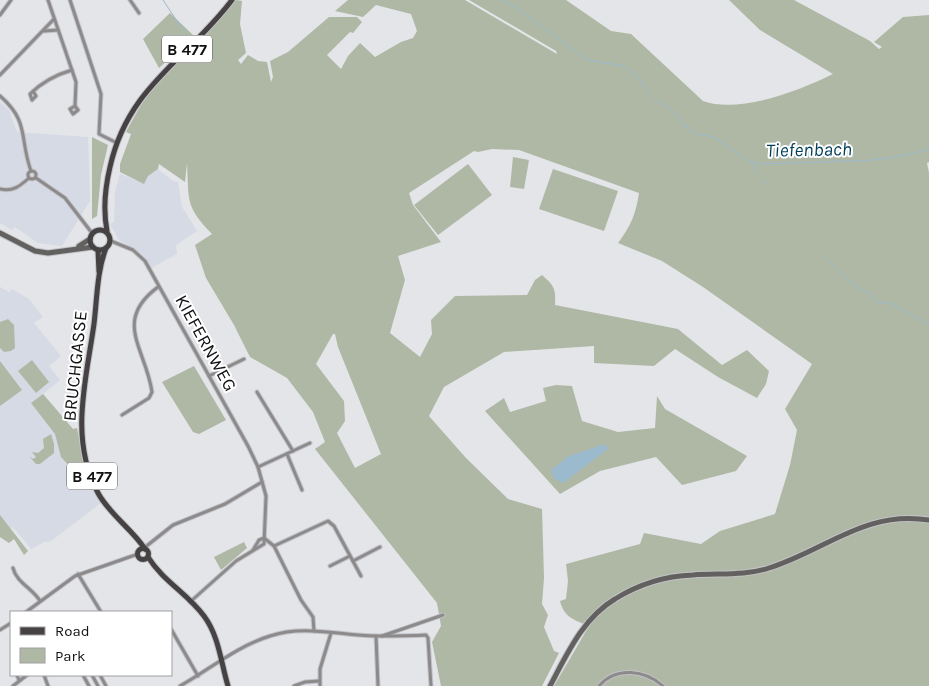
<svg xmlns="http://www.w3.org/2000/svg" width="929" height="686" font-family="Karla,sans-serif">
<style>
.built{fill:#d6dae5}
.green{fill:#afb8a5;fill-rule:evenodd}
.water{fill:#9bbace}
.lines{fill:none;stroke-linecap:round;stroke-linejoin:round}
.stream{stroke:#9bbace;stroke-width:1}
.street-casing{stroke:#c2c3c7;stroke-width:5}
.secondary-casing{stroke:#c2c3c7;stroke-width:7}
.primary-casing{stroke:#c2c3c7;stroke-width:7}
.street{stroke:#8d8a8b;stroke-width:3}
.secondary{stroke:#636060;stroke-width:5}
.primary{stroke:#464243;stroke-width:5}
.labels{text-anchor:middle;stroke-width:4;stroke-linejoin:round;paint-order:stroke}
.shield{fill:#fff;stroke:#59595a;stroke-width:1}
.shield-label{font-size:16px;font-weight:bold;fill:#121214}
.street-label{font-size:18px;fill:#121214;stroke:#fff}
.water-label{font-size:19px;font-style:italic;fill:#003e5a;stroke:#fff}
</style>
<rect width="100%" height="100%" fill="#e3e5e9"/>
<g class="built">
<path d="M0 102 9 110 17 132 88 137 90 201 62 246 38 243 15 227 12 230 0 223Z"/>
<path d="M158 169 173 181 178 182 182 207 197 231 176 245 177 254 151 268 142 254 119 240 110 224 114 222 115 192 120 174 144 183 148 176Z"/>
<path d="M0 287 9 292 12 289 29 299 43 317 34 323 61 356 49 366 60 380 43 394 73 429 77 428 84 467 79 471 81 474H87L94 493 101 503 51 541 44 542 31 549 13 527 0 533Z"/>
</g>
<g class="green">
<path d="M236 0 242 1 240 24 246 53 238 60 241 64 248 55 258 61 267 62 271 82 273 77 270 61 288 52 329 17H357L362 22 353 33 350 32 327 55 341 69 348 56 360 43 375 57 401 42 413 38 417 31 411 14 376 5 363 17 335 11 348 0H465L557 54 556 51 469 0H566L611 31 631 34 703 101C739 114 799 91 833 74L760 30 729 0H794L870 41 879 49 882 47 874 42 903 17 929 15V162L927 163 929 173V686H554L589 626C575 620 564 618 560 601L566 599 568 581 566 564 640 544 644 533 701 544 720 531 775 514 790 465 797 430 785 409 812 364 703 287 662 261 618 243C631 226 636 213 639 193L519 150 492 149 478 152 474 151 409 193 413 205 441 242 398 256 405 280 390 333 420 357 432 334 431 320 455 296 527 295 535 280 542 275C554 286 556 288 555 305L678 329 722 365 747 350 769 371 766 384 757 398 718 377 675 349 654 366 594 363V346L504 352 444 387 429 416 466 458 508 499 542 509 544 578 542 604 548 615 544 627 554 651 559 653 542 686H441L432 642 441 626 437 603 315 449 325 442 313 412 287 378 250 357 234 325 206 278 195 245 212 234C185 206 189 201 187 163L185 182 159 164 158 169 148 176 144 184 120 172V164L131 134 126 132C137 112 148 91 163 74 187 48 214 27 236 0ZM333 334H335L338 347 381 454 355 468 337 433 345 421 344 401 316 364Z"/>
<path d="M170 13 194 36 159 68 143 39Z"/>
<path d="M92 137 108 145 101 175 97 216 92 219Z"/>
<path d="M513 157 529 160 524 189 510 187Z"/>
<path d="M468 164 492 195 438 235 414 205Z"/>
<path d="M553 169 618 191 604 231 539 209Z"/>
<path d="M8 319 14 325 15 348 11 351 4 352 0 348V322Z"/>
<path d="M32 360 49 382 36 393 18 371Z"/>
<path d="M0 361 22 390 0 406Z"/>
<path d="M194 366 226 420 199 434 193 432 162 382Z"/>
<path d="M556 385 572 386 582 421 618 432 655 428 657 396 665 409 747 456 736 471 682 485 656 457 600 471 560 494 485 411 504 398 510 412 546 401 543 388Z"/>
<path d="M43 394 73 429 77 428 85 470 74 471 61 457 55 434 31 403Z"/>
<path d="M51 434 54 444V453L40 464H36L29 456 33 459 36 457 32 452 38 453 44 448 43 439Z"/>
<path d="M0 515 28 551 24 555 14 539 9 543 0 537Z"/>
<path d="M244 542 247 548 221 570 214 557Z"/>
</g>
<path class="water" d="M605 444 608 449 563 483 555 479 551 470 569 456Z"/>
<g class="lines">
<g class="stream">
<path d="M163 0 189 39"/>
<path d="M501 0 516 8 588 60 624 66 641 80 648 94"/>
<path d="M653 98C665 104 681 115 684 127H689L693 133 713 137 751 162 763 164 874 160 907 155 929 149"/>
<path d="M751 162 758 174"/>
<path d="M760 179 766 183"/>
<path d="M825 257 841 273 858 288 869 293 878 303 889 302 929 325"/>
</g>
<defs>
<g id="street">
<path d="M48 0 76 82 75 106 70 109 73 114 78 110 75 106"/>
<path d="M70 0 101 94 99 134 117 143"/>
<path d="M130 0 139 13"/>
<path d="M0 15 11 0"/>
<path d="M44 31 58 30"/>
<path d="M0 75 54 19"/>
<path d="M33 91 36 96 32 100 30 94C42 82 55 75 72 70"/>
<path d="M0 96C30 122 19 138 31 171"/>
<circle cx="32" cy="175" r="4"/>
<path d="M36 178 65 198 92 233"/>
<path d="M0 189C13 192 20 186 29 178"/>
<path d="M111 241 133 250 145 261 248 446 258 467 266 496 264 544 236 561 190 602"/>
<path d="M209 376 244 359"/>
<path d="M257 392 293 451"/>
<path d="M122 415 149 398 152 392C146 349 112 321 158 287"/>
<path d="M287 454 302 490"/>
<path d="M258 467 310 443"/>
<path d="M264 538 274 546 328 521 334 526 361 576"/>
<path d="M274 546 301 600 313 617 314 631"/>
<path d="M144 548 173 525 225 504 262 482"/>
<path d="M253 550 259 540 264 538"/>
<path d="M353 561 380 547"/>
<path d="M330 566 350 556"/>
<path d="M13 568C16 582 33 589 40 601"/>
<path d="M78 574 101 612"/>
<path d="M26 612 75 576 138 554"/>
<path d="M171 629 198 676"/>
<path d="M0 630 11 623"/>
<path d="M376 636 378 686"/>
<path d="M382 636 443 615"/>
<path d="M17 675 19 680"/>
<path d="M44 675 48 686"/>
<path d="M83 675 89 686"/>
<path d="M92 675 98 686"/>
<path d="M100 675 106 686"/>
<path d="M13 686 27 675"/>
<path d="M180 686C209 670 237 646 270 636 305 624 341 636 376 636 393 636 409 636 426 635L428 638 431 686"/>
<path d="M294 686 305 682 319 681"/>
<path d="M320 686V669L331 633"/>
<path d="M599 686C616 666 645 670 663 686"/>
</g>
<g id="secondary">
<path d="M0 233 35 251 48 253 93 247"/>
<path d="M79 246 90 239"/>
<path d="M550 686C567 654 583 618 615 599 639 584 665 576 693 575 718 573 745 576 769 568 826 550 865 510 929 520"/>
</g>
<g id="primary">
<circle cx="100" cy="240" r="10"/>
<path d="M107 231C103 210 105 188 110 167 128 86 187 60 232 0"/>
<path d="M106 248C97 271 97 299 94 324 86 381 69 439 98 493 110 515 132 529 145 549"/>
<path d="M98 250 99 272"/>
<circle cx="143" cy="554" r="5.5"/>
<path d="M148 557C163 581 188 594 204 616 219 636 221 663 228 686"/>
</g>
</defs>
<use href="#street" class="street-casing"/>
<use href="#secondary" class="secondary-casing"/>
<use href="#primary" class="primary-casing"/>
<use href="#street" class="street"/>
<use href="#secondary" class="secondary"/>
<use href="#primary" class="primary"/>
</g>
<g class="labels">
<g class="shield">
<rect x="162" y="35.5" width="50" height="27" rx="4"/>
<rect x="67" y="462.5" width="50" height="27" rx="4"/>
</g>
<g class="shield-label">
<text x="187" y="55">B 477</text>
<text x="92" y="482">B 477</text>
</g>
<g class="street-label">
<text transform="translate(206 343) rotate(61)" y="6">KIEFERNWEG</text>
<text transform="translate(75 366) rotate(-84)" y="6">BRUCHGASSE</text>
</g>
<g class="water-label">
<text transform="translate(809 149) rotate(-1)" y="7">Tiefenbach</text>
</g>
</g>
<rect x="10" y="611" width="162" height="65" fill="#ffffff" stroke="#a0a0a1"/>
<rect x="20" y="627" width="25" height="8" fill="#464243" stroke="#a0a0a1"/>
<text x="55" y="636" font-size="15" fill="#121214">Road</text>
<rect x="20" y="648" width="25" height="15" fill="#afb8a5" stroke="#a0a0a1"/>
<text x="55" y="661" font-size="15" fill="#121214">Park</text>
</svg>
